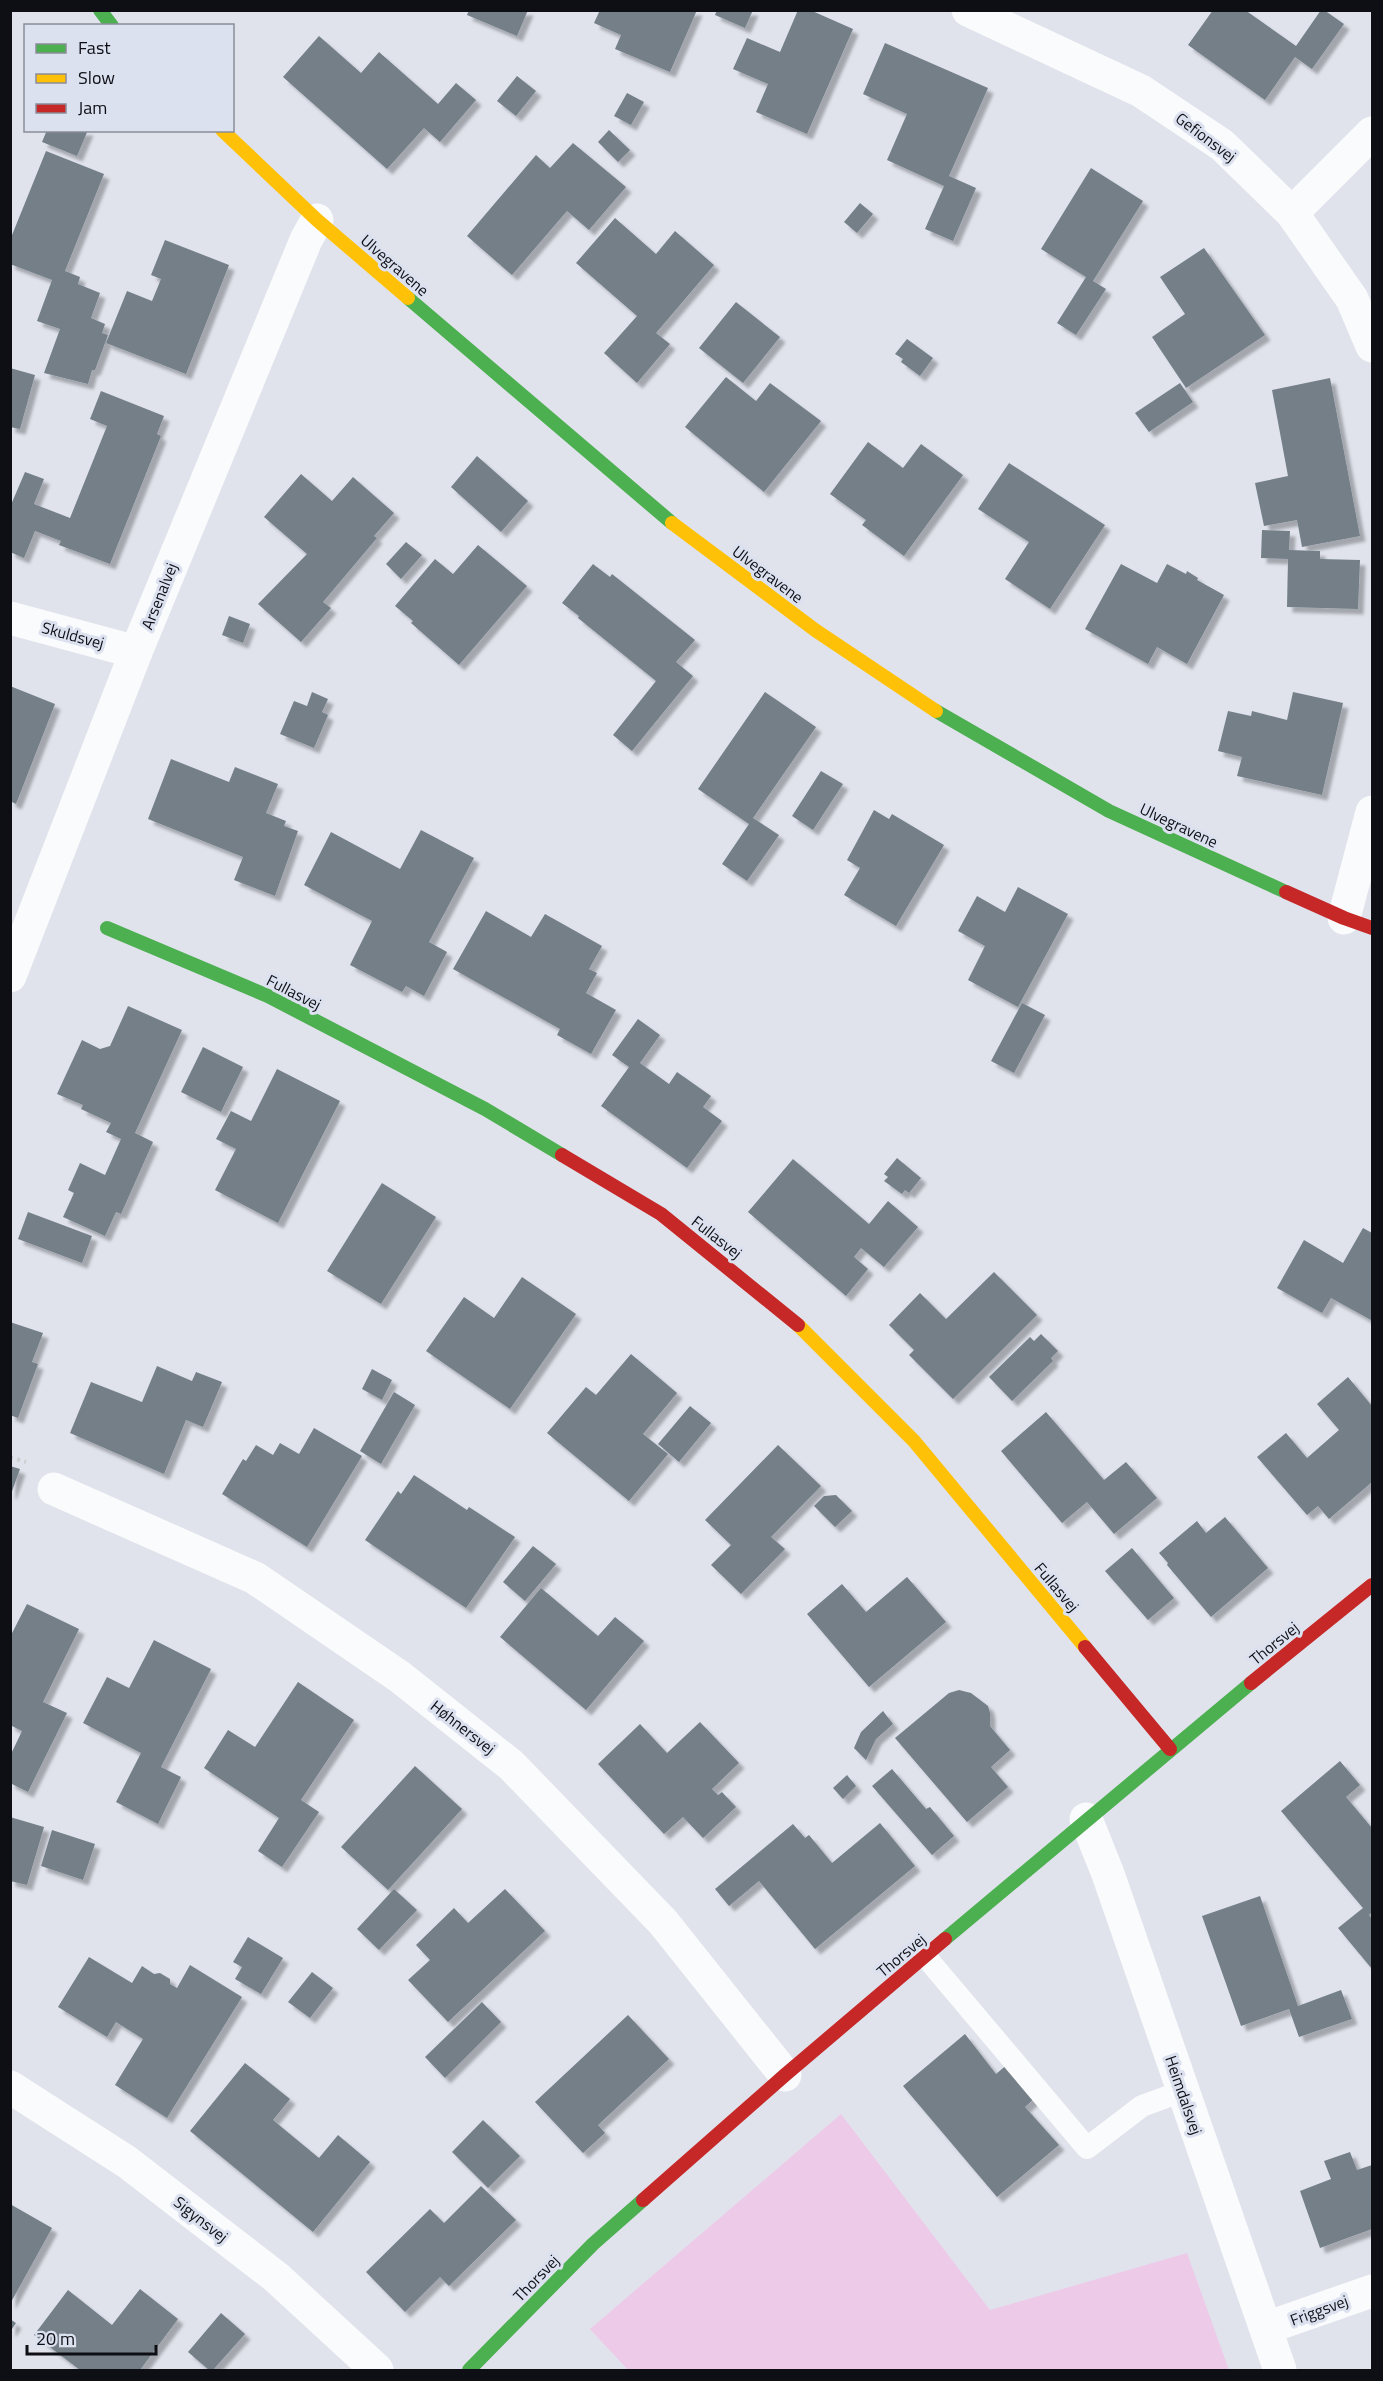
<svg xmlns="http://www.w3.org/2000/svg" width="1383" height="2381" font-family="'Titillium Web',sans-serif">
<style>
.green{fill:#eecae9}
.building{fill:#747f88;filter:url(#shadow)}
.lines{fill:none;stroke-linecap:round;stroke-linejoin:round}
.path{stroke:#ccced0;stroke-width:4;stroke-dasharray:3 4.5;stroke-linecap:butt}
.lane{stroke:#fafbfc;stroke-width:22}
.street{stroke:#fafbfc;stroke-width:33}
.fast{stroke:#4caf50;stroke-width:14}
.slow{stroke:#ffc107;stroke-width:14}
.jam{stroke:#c62828;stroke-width:14}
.labels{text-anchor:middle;stroke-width:6;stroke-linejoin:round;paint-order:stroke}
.street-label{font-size:16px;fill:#0e0f15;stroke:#dce1f0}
</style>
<defs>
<filter id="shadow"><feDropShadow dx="5.5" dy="5.5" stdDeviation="1.5" flood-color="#0004"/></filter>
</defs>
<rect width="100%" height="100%" fill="#e0e3ec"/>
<path class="green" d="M841 2114 990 2310 1187 2253 1229 2370H628L590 2329Z"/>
<g class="building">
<path d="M469 10H528L517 36 467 15Z"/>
<path d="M600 10H697L670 72 615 49 621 35 594 23Z"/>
<path d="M717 10H753L745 28 715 15Z"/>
<path d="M798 10H810L853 29 807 134 756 112 768 84 733 69 747 38 780 52Z"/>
<path d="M1213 10H1245L1296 46 1321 10H1324L1344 24 1312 69 1295 57 1265 100 1188 45Z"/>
<path d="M319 36 361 73 379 52 438 104 456 83 476 100 440 142 424 128 387 169 283 77Z"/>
<path d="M885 43 988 88 949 176 976 188 953 241 925 229 944 186 887 160 907 114 863 94Z"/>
<path d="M517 76 536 91 516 116 497 101Z"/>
<path d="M627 93 644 102 631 125 614 116Z"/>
<path d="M47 130H88L77 156 42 142Z"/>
<path d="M609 130 630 150 618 162 598 142Z"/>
<path d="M573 143 626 187 589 230 567 211 512 275 467 236 536 155 550 168Z"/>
<path d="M46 151 104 174 65 271 80 277 78 284 100 293 91 318 105 324 102 333 108 335 95 370H92L88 384 44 373 60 329 37 321 52 280 10 264V240Z"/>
<path d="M1091 168 1143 201 1093 281 1106 289 1076 335 1057 323 1086 277 1041 249Z"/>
<path d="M860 203 873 214 857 233 844 222Z"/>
<path d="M615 218 656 254 675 231 714 265 656 333 670 344 637 383 604 353 637 316 576 263Z"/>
<path d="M165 240 229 265 186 374 106 343 127 291 152 301 161 279 151 275Z"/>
<path d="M1204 248 1265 335 1186 388 1152 337 1185 314 1160 277Z"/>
<path d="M736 302 780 337 743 383 699 348Z"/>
<path d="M907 339 933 358 920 376 901 362 903 359 895 354Z"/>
<path d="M10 368 35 375 20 429 10 427Z"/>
<path d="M726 377 756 401 770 383 821 421 764 492 685 427Z"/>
<path d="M1330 378 1360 536 1302 547 1297 520 1264 526 1255 483 1288 476 1272 390Z"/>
<path d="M1180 383 1193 402 1149 432 1135 413Z"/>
<path d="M101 391 164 416 157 434 161 436 110 564 59 545 61 541 35 531 24 558 10 552V507L25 472 44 479 34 504 70 518 107 426 90 419Z"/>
<path d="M868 442 903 468 921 444 963 475 904 556 862 525 866 520 830 494Z"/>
<path d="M477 456 528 501 501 532 451 487Z"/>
<path d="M1009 463 1105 525 1050 609 1005 579 1029 542 978 509Z"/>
<path d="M301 474 332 501 353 477 394 513 374 536 377 538 323 602 331 608 301 642 258 604 307 554 264 517Z"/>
<path d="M1262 530 1290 531 1289 550 1320 551V559L1360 560 1358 609 1287 607 1288 559 1261 558Z"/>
<path d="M406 542 422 555 401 579 386 564Z"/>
<path d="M478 545 527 586 459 665 411 623 413 621 395 606 435 559 453 574Z"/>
<path d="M593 564 610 577 612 574 695 640 676 662 693 676 632 751 613 735 656 681 578 618 579 616 562 603Z"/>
<path d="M1121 564 1157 583 1167 564 1186 574 1187 571 1198 578 1197 580 1224 595 1187 664 1157 647 1148 664 1085 629Z"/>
<path d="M229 616 250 624 243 643 222 635Z"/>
<path d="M10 686 55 704 16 804 10 801Z"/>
<path d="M312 692 328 699 322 712 328 715 314 748 280 734 294 701 307 706Z"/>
<path d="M765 692 816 727 753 818 779 835 747 881 722 864 749 824 698 789Z"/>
<path d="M1293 692 1343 703 1322 795 1237 776 1242 757 1218 751 1228 711 1251 716 1252 711 1287 720Z"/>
<path d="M171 759 229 782 235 767 278 784 266 813 286 821 284 826 298 831 275 896 234 880 243 857 148 819Z"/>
<path d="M821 771 843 784 813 830 792 816Z"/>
<path d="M874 810 889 819 892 814 944 845 896 926 844 895 860 868 847 860Z"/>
<path d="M421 830 474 858 429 942 447 952 424 996 406 986 402 992 350 965 372 921 304 885 331 832 400 869Z"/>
<path d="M1018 887 1068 914 1018 1007 968 980 985 946 958 931 977 896 1005 912Z"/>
<path d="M486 911 531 937 545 914 602 946 589 969 597 973 586 993 616 1010 591 1054 557 1035 560 1029 453 969Z"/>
<path d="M1022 1003 1045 1015 1014 1073 991 1061Z"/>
<path d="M128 1006 182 1030 135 1133 153 1142 121 1214 116 1212 105 1236 63 1217 74 1193 68 1190 80 1163 105 1175 121 1139 106 1132 111 1123 81 1109 83 1105 57 1094 82 1040 100 1049 110 1046Z"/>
<path d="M638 1019 660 1035 640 1063 669 1084 677 1072 711 1096 703 1107 722 1121 687 1168 601 1106 629 1067 612 1055Z"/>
<path d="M203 1047 243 1067 221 1112 181 1092Z"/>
<path d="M277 1069 340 1101 278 1223 215 1190 236 1149 216 1139 231 1111 251 1121Z"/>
<path d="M897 1158 921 1178 909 1193 905 1190 902 1194 884 1181 888 1177 884 1174Z"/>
<path d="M793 1159 869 1224 888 1201 918 1227 884 1267 861 1248 854 1257 868 1269 846 1296 748 1212Z"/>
<path d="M382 1183 436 1217 381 1304 327 1271Z"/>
<path d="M28 1212 92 1236 82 1263 18 1239Z"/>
<path d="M1363 1228 1372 1233V1317L1371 1320 1331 1298 1322 1313 1277 1288 1304 1240 1343 1263Z"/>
<path d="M994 1272 1037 1315 953 1399 909 1355 914 1350 889 1325 920 1293 946 1319Z"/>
<path d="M522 1277 576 1314 510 1409 426 1351 464 1297 494 1318Z"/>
<path d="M10 1322 43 1333 32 1362 38 1364 18 1418 10 1415Z"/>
<path d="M1041 1334 1058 1351 1051 1358 1053 1361 1012 1401 989 1377 1030 1337 1034 1341Z"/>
<path d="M631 1354 677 1393 643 1434 668 1454 629 1501 547 1433 586 1387 596 1395Z"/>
<path d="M157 1366 192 1381 196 1372 222 1382 203 1427 186 1420 164 1474 70 1433 91 1382 142 1402Z"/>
<path d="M372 1369 392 1380 382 1400 362 1389Z"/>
<path d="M1348 1377 1372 1406V1482L1329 1519 1318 1506 1307 1515 1257 1457 1286 1433 1307 1458 1339 1430 1317 1404Z"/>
<path d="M394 1392 415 1405 381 1464 360 1451Z"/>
<path d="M690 1406 711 1423 679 1462 658 1444Z"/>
<path d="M1046 1412 1104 1480 1126 1462 1157 1498 1114 1534 1087 1502 1062 1523 1001 1451Z"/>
<path d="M314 1428 362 1456 307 1547 222 1494 243 1459 246 1461 256 1445 273 1455 280 1443 299 1454Z"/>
<path d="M778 1445 821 1486 771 1537 785 1549 741 1594 711 1565 731 1545 705 1520Z"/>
<path d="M10 1466 20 1469 11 1494H10Z"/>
<path d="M414 1475 467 1510 469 1507 515 1537 466 1608 365 1540 398 1491 401 1494Z"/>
<path d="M836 1495 852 1511 835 1527 814 1506 824 1496Z"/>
<path d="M1225 1517 1268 1568 1211 1617 1167 1565 1168 1563 1159 1553 1197 1521 1206 1533Z"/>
<path d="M533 1546 556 1564 525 1601 503 1582Z"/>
<path d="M1132 1548 1174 1598 1148 1620 1105 1571Z"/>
<path d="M907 1577 946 1622 869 1687 807 1614 842 1584 866 1612Z"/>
<path d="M541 1588 598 1636 615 1617 644 1641 586 1710 500 1637Z"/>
<path d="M27 1604 79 1629 43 1702 67 1713 28 1792 10 1783V1756L22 1731 10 1725V1637Z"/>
<path d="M154 1640 211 1669 161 1767 181 1777 158 1824 116 1802 141 1753 83 1723 107 1677 129 1688Z"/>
<path d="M298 1682 354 1720 301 1800 319 1812 282 1867 258 1851 279 1818 204 1768 228 1730 255 1747Z"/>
<path d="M959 1690 971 1693 988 1706 990 1713V1726L1010 1750 991 1767 1008 1787 967 1822 895 1738 949 1693Z"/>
<path d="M883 1711 893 1724 876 1739 866 1760 854 1748 861 1732Z"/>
<path d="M700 1722 739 1763 712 1789 718 1795 722 1792 736 1807 703 1838 683 1817 664 1834 598 1764 640 1724 667 1753Z"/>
<path d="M1340 1761 1360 1785 1346 1797 1372 1828V1912L1369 1915 1372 1919V1969L1338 1928 1363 1908 1281 1811Z"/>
<path d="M415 1766 462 1809 388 1890 341 1847Z"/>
<path d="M892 1769 926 1809 930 1807 954 1836 932 1855 872 1786Z"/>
<path d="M847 1775 856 1786 843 1799 833 1788Z"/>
<path d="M10 1817 44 1827 27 1885 10 1881Z"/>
<path d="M880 1823 915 1866 815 1949 759 1881 729 1906 715 1889 793 1824 805 1838 809 1835 832 1863Z"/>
<path d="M52 1830 95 1844 83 1880 41 1866Z"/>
<path d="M394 1889 417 1910 379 1950 357 1929Z"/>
<path d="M505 1889 545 1931 448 2022 408 1980 430 1960 416 1945 454 1908 468 1923Z"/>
<path d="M1260 1896 1298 2006 1341 1990 1352 2019 1299 2037 1289 2009 1241 2026 1202 1916Z"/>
<path d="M248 1937 283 1958 261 1994 235 1979 242 1967 233 1962Z"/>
<path d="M89 1957 132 1983 142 1966 154 1974 160 1973 170 1979V1984L177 1988 190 1965 242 1997 167 2118 115 2085 143 2039 116 2022 107 2037 58 2007Z"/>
<path d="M312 1972 333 1988 310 2018 288 2002Z"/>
<path d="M482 2002 501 2022 445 2078 425 2057Z"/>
<path d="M628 2015 669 2059 598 2125 605 2133 583 2153 535 2102Z"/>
<path d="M965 2034 996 2074 1009 2063 1037 2096 1025 2107 1059 2145 997 2197 903 2086Z"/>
<path d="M245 2063 290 2099 273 2120 319 2158 338 2135 370 2162 313 2232 190 2131Z"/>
<path d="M483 2120 520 2156 488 2188 452 2152Z"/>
<path d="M1350 2152 1357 2170 1372 2165V2229L1320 2248 1300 2191 1331 2179 1324 2161Z"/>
<path d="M481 2186 516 2220 449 2286 440 2277 405 2312 366 2272 430 2209 444 2223Z"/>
<path d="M10 2204 52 2228 10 2304Z"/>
<path d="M140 2289 178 2319 140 2370H80L34 2335 68 2290 112 2325Z"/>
<path d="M221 2313 245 2334 213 2370H209L188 2352Z"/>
<path d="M10 2319 16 2323 10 2332Z"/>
</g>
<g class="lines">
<path class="path" d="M10 1457 26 1462"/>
<path class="lane" d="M925 1956 1087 2148 1142 2106 1183 2091"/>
<g class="street">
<path d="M968 10 1141 91 1222 145 1292 213 1352 299 1372 346"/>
<path d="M1292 213 1372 133"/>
<path d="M10 618 136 652"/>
<path d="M1344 918 1372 812"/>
<path d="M10 976 136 652 306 240 317 220"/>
<path d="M54 1489 255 1578 400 1677 511 1765 663 1922 785 2075"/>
<path d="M1086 1819 1108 1874 1280 2370"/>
<path d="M10 2087 127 2162 276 2277 377 2370"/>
<path d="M1266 2328 1372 2291"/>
</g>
<g class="fast">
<path d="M100 10 112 26"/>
<path d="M408 298 672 523"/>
<path d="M936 711 1109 811 1286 892"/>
<path d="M107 928 268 996 485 1109 562 1155"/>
<path d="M945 1939 1251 1683"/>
<path d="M469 2370 593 2244 643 2200"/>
</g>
<g class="slow">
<path d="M222 130 317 220 408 298"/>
<path d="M672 523 815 630 936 711"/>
<path d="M798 1325 914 1441 1085 1647"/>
</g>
<g class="jam">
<path d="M1286 892 1344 918 1372 928"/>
<path d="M562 1155 661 1214 798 1325"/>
<path d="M1085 1647 1170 1749"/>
<path d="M1251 1683 1372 1585"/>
<path d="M643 2200 785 2075 945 1939"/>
</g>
</g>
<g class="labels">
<g class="street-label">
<text transform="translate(1206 137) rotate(37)" y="6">Gefionsvej</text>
<text transform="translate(395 265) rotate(41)" y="6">Ulvegravene</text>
<text transform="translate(768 574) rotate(37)" y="6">Ulvegravene</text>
<text transform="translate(159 596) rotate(-68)" y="6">Arsenalvej</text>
<text transform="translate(73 635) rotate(15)" y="6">Skuldsvej</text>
<text transform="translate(1179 825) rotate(25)" y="6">Ulvegravene</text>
<text transform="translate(294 992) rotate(27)" y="6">Fullasvej</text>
<text transform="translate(717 1237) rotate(38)" y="6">Fullasvej</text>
<text transform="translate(1057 1587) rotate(50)" y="6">Fullasvej</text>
<text transform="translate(1274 1643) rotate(-39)" y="6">Thorsvej</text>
<text transform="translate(463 1727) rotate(38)" y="6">Høhnersvej</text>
<text transform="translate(901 1955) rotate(-40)" y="6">Thorsvej</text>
<text transform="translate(1184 2095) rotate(71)" y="6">Heimdalsvej</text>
<text transform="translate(201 2219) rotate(38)" y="6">Sigynsvej</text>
<text transform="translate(536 2278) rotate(-46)" y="6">Thorsvej</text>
<text transform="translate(1319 2310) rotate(-20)" y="6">Friggsvej</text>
</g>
</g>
<rect width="1383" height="2381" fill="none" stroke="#0e0f15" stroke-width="24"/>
<rect x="24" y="24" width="210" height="108" fill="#dce1f0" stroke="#8a8d98" stroke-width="1.5"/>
<rect x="36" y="44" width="30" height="9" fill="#4caf50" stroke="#8a8d98" stroke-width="1.5"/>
<text x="78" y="54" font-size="18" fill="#0e0f15">Fast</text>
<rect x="36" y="74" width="30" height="9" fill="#ffc107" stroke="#8a8d98" stroke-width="1.5"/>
<text x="78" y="84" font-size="18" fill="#0e0f15">Slow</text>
<rect x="36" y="104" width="30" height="9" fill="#c62828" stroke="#8a8d98" stroke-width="1.5"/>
<text x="78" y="114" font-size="18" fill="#0e0f15">Jam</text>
<path d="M27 2345v9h129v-9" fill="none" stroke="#0e0f15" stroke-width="3"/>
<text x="36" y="2345" font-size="18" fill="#0e0f15" stroke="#dce1f0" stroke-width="4.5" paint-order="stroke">20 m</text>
</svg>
